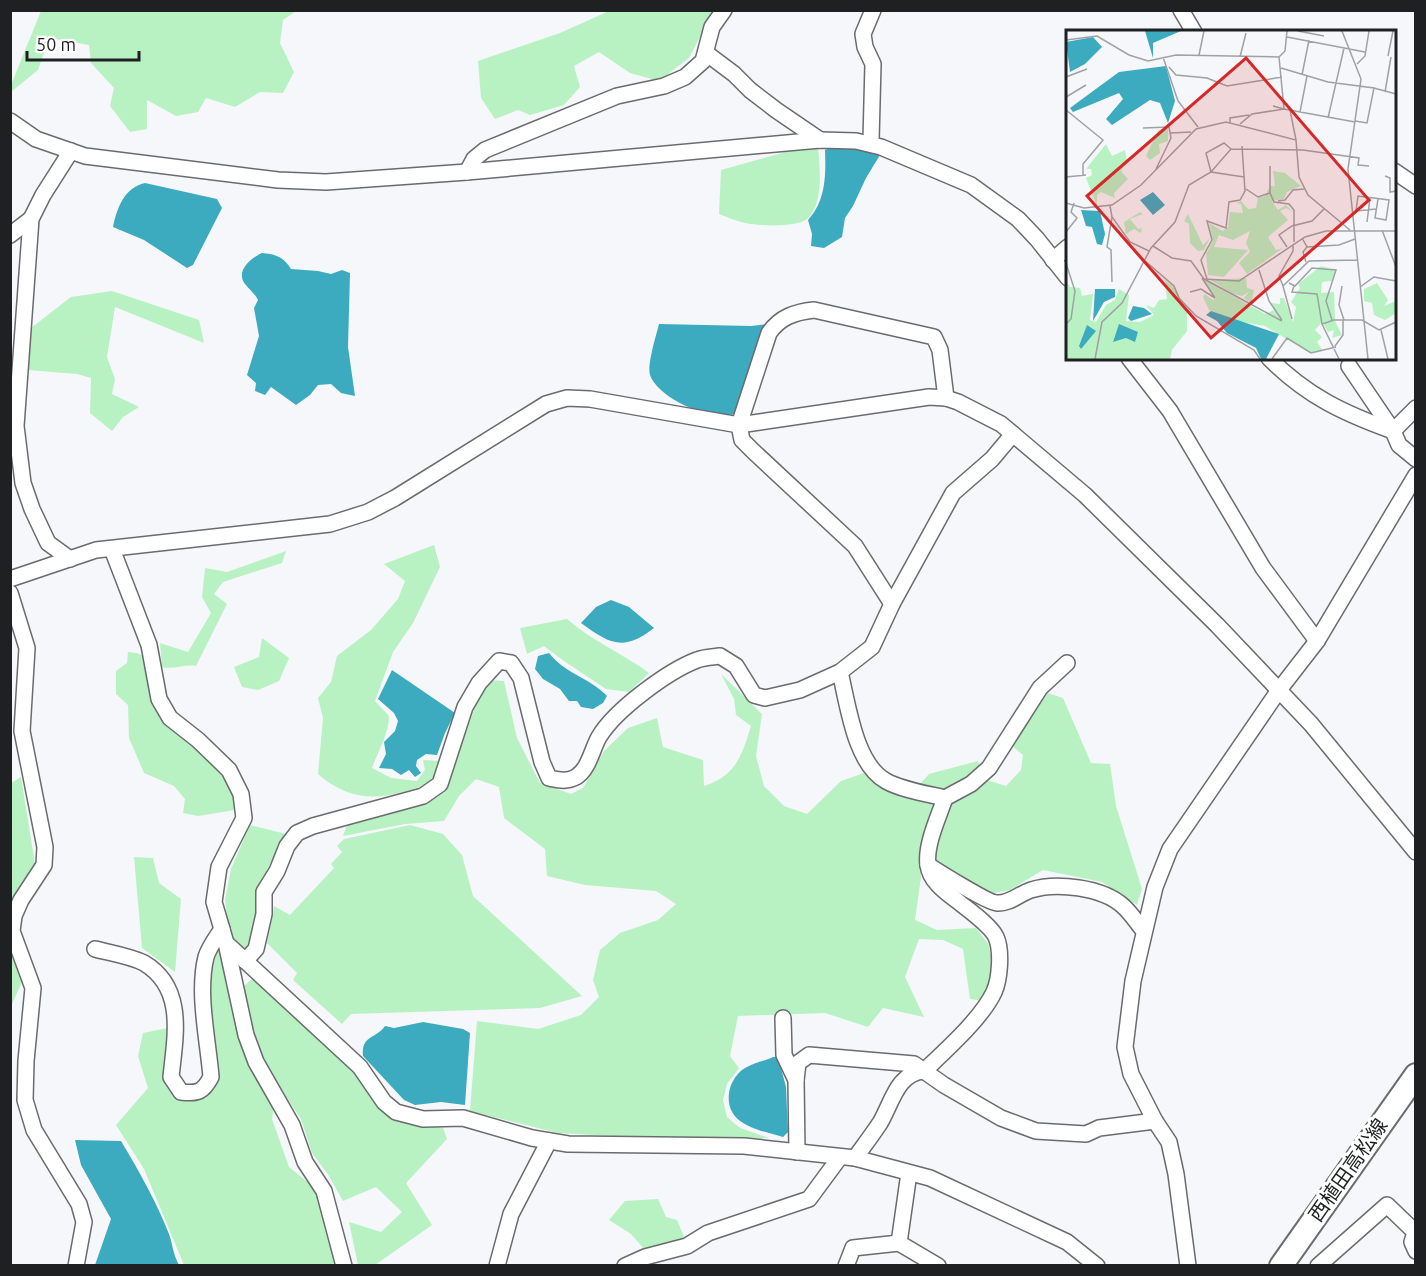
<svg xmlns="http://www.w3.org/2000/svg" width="1426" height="1276" font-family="Ubuntu,'Noto Sans JP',sans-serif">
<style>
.green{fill:#b8f2c3}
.water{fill:#3dabbf}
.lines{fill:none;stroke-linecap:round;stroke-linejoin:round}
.minor-casing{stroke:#6a6b6e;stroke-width:18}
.secondary-casing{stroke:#6a6b6e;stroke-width:26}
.minor{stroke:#fff;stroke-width:15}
.secondary{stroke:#fff;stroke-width:22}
.labels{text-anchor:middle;stroke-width:6;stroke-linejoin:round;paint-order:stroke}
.street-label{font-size:20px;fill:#1f2021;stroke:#fff}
.inset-road{fill:none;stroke:#9fa1a3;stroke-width:1.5}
.view{fill:#d62828;fill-opacity:0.15;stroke:#d62828;stroke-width:3}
.inset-edge{fill:none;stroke:#1f2021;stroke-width:3}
</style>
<rect width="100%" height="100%" fill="#f5f7fa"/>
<g class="green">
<path d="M714 10 689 58 659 81 630 73 599 52 574 66 580 87 564 105 530 115 518 110 495 119 481 98 478 61 560 33 609 11Z"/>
<path d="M41 11H296L283 20 280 43 294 72 283 93 260 92 235 107 206 98 198 112 176 116 147 100V129L130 132 110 106 114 88 91 63 89 45 49 38 38 70 11 92V85Z"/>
<path d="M818 147C820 166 824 205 807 219 796 228 755 226 741 222 734 220 727 217 719 214L721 170 800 148Z"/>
<path d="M112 291 199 320 204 343 115 307 107 357 115 379 112 394 139 407 123 417 112 431 90 413 91 378 77 374 28 370 31 328 71 297Z"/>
<path d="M434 545 440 567 413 623 393 652 375 701 389 716C389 734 378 751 372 768L391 778 417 781 425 770 423 760 441 761 431 783C389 798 356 807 318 774L323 718 318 698 331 682 337 656 371 630 398 599 405 581 384 564Z"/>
<path d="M286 551 282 563 223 582 214 594 227 604 196 666C183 664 174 670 162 667L160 643 188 652 211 613 202 597 205 568 227 572Z"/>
<path d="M567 619C592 641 622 653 649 673L629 692 606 689 564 661 544 646 527 654 520 628Z"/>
<path d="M262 638 289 658 279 681 258 690 242 687 234 667 259 657Z"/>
<path d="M128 652 137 653 145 657 155 701 223 770 237 792 235 810 198 816 183 813 185 799 174 786 144 773 129 738 128 705 116 694V671L127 663Z"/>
<path d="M721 674 762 714 756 756 764 786 784 806 807 814 841 781 864 773 888 790 909 796 929 774 978 761 987 780 1006 786 1021 770 1023 755 1011 745 1044 692 1063 698 1091 763 1110 764 1116 806 1142 889 1137 905 1102 882 1043 870 1010 890 994 893 950 870 922 851 921 877 915 920 937 930 976 928 989 945 994 975 983 1001 970 999 963 949 943 940 919 939 905 977 924 1017 883 1008 868 1027 825 1013 738 1016 730 1056 739 1068 727 1084 723 1100 727 1117 740 1128 769 1138 711 1141 558 1133 470 1111 477 1021 538 1029 581 1015 599 997 593 980 600 950 620 933 658 920 676 904 656 891 585 885 547 876 545 849 504 818 499 787 476 779 459 796 444 821 405 824 343 836 347 825 421 804 445 792 477 701 490 680 504 681 517 738 540 783 571 794 583 788 604 751 628 728 657 718 663 747 703 760 704 786C736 776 742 755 751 726L736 715 734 699Z"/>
<path d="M21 777 35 864 16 894 11 912V783Z"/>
<path d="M250 825 286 834 257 888 256 920 248 949H241L229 931 225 900 231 869Z"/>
<path d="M410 825 443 834 462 855 473 896 582 996 540 1008 351 1014 342 1024 293 980 297 973 267 943 274 906 290 915 334 868 331 864 342 852 337 846 344 839Z"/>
<path d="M134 857 153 858 159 883 181 899 175 972 142 948Z"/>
<path d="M219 942 274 1105 272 1119 289 1167 314 1187 334 1249 336 1265H184L144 1169 116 1125 148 1088 138 1056 143 1033 168 1028 175 1094 192 1101 205 1097 219 1081 208 989Z"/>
<path d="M10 950 22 982 11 1006H10Z"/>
<path d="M254 977 355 1070 402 1121 443 1128 447 1139 406 1183 432 1225 375 1265H358L349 1222 381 1232 402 1212 376 1187 343 1201 329 1176 312 1153 301 1119 262 1061 243 987Z"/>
<path d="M658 1199 666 1217 677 1220 685 1239 645 1250 631 1234 609 1220 625 1201Z"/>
</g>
<g class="water">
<path d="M853 147 878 153 880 155 866 178 853 206 845 218 842 237 824 248 811 246 812 234 808 220C826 201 826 174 825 150L829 148Z"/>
<path d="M145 183 217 199 222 208 193 265 187 268 144 240 113 227C117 208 124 188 145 183Z"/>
<path d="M262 253C275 254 284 257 291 269L318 271 331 274 342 270 350 273 348 347 355 396 341 393 331 384 318 385 310 395 296 405 271 387 265 395 255 391 256 383 247 375 259 336 254 308 258 300C255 294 250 290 245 284 235 271 251 258 262 253Z"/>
<path d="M659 324 751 326 767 324 739 412C716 425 658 399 650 375 647 365 656 336 659 324Z"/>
<path d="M611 600 629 607 654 628C623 652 610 644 581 623L596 607Z"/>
<path d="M549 653C564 673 590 678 607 696L603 703 593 709 581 707 577 701H569L560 689 543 679 535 669 538 656Z"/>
<path d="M392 670 455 713 445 733 437 755 426 754 417 760 416 766 421 773 415 777 409 770 401 775 392 769 379 768 386 754 384 742 395 731 398 721 394 713 378 699Z"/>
<path d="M423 1022 463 1029 470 1033 465 1105 441 1102 415 1105 404 1100 363 1056C361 1035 376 1039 385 1026L394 1028Z"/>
<path d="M773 1057H778L786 1087 788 1132 783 1137C759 1130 725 1125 729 1093 730 1083 738 1071 747 1067 755 1062 765 1061 773 1057Z"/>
<path d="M75 1140 121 1141C139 1171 156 1201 169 1234 173 1246 173 1254 179 1265H95L111 1219 81 1165Z"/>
</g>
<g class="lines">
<defs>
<g id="minor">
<path d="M1181 10 1194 32"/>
<path d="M706 53 734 74 750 90 776 110 820 140"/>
<path d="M10 121 36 139 85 156 278 180 326 182 467 172 820 140 856 141 881 147 971 185 1018 219 1037 239 1068 278"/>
<path d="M871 140 873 64 865 47 863 34 873 10"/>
<path d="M1394 171 1416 186"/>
<path d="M467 172 474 159 485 150 617 96 664 86 685 77 703 61 712 27 724 10"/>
<path d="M10 235 31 219"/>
<path d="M1053 260 1068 247"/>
<path d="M1129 358 1170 411 1263 568 1317 641 1279 690 1170 849 1155 887 1133 981 1125 1047 1131 1074 1155 1121 1169 1142 1176 1174 1188 1266"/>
<path d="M1269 358C1307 396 1343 413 1393 431L1399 445 1416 459"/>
<path d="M1349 366 1393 431 1416 408"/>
<path d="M112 549 149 645 159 699 170 718 198 740 229 770 241 794 244 818 219 867 214 902 226 943 360 1067 384 1102 396 1112 423 1119 463 1118 532 1138 568 1144 744 1146 855 1158 930 1178 1067 1242 1097 1266"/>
<path d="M70 559 48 543 32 509 23 483 16 426 31 219 43 195 71 151"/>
<path d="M10 579 96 550 330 524 368 512 395 498 546 404 567 398 590 399 739 425 929 397 946 398 958 402 1001 424 1085 495 1217 625 1311 724 1416 852"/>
<path d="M10 593 27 648 22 731 45 847 44 865 21 900 14 916 12 931 33 988 26 1061 25 1100 34 1130 79 1204 84 1222 76 1266"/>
<path d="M892 604 855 546 753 451 742 440 739 425 769 333C780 317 795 312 814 310L934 337 940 350 946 398"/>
<path d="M1317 641 1416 475"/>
<path d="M840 672C848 705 855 764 886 781 902 790 928 794 945 798L971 784 989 768 1040 688 1067 663"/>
<path d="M928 865C939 872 988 903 997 903 1009 904 1019 894 1031 890 1056 882 1102 887 1123 906 1131 913 1137 923 1144 931"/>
<path d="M226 943 246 1035 256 1062 292 1125 305 1162 324 1191 344 1266"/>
<path d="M95 949C110 953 130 956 144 963 186 988 175 1037 171 1077L181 1092C198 1094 203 1092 211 1077 208 1040 197 993 206 957 209 947 216 938 222 929"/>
<path d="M245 961 256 949 264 914V892L277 871 287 846 297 833 313 826 423 796 440 784 465 707 479 683 499 661 511 663 521 678 542 762 549 778C559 780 567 782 576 777 589 769 592 749 599 737 615 710 668 671 697 660 704 657 713 657 720 656L736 666 754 695 765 698 800 690 840 672 872 647 892 604 953 493 992 459 1013 434"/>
<path d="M783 1018 784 1055 796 1080"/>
<path d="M797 1152 796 1080 798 1063 809 1055 914 1064 944 1085 1001 1118 1036 1131 1086 1134 1099 1128 1155 1121"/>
<path d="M855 1158C863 1147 872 1135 880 1123 892 1103 897 1073 924 1071 946 1050 982 1018 994 992 1000 979 1002 950 996 937 991 926 970 911 960 903 947 893 930 882 928 865 925 845 939 816 945 798"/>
<path d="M899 1243 938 1266"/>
<path d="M497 1266 511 1214 549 1141"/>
<path d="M625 1266 645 1257 687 1246 708 1233 809 1199 840 1157"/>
<path d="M846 1266 853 1248 899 1243 909 1173"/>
<path d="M1318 1266 1387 1205 1415 1232 1412 1242 1416 1251"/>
</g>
<path id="secondary" d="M1281 1266 1416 1075"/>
</defs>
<use href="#minor" class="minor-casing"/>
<use href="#secondary" class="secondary-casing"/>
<use href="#minor" class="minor"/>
<use href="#secondary" class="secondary"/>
</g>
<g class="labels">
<g class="street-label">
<text transform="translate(1348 1170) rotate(-55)" y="7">西植田高松線</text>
</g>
</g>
<g transform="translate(1066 30)">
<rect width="330" height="330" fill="#f5f7fa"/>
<path d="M102 98V111L93 114 94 123 84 130 80 126 92 100ZM40 114 46 126 59 120 61 131 55 141 62 149 48 163 49 168 35 162 31 165V176L20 148 26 145 25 139H20ZM207 141 219 143 235 156 221 162 218 169 206 171 212 180 220 175 227 182 220 178 214 181 222 190 202 207 210 220 217 218 181 244 173 233 184 222 180 213 184 201 167 210 153 205 148 217 182 220 158 247 142 245 140 224 147 211 143 193 157 201 162 197 164 182 177 183 175 174 170 173 175 171 182 179 190 178 192 168 199 166 204 156H209ZM74 182 77 184 64 189 72 199 76 198 75 203 68 199 60 204 58 192ZM122 184 137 215 144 208 138 220 132 221 124 213 123 194 118 191ZM255 236 269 240 266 251 256 252 255 263 268 262 269 291 276 305 266 308 268 300 262 302 256 292 249 300 256 307 251 312 257 321 244 323 199 296 171 291 143 280 137 267 139 264 147 270 150 268 137 249 199 284 208 280 205 273 214 274V268H218L227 292 230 277 225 272 234 258 232 254ZM180 248 181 258 188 260 185 273 178 268 183 262 176 266 167 264 144 250ZM99 250 109 258 121 281V301L106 320 104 329H0V251L4 257 14 258 16 266 27 264 24 290 30 292 40 275 49 270 53 259 63 265 60 291 74 292 88 285 80 275 88 278 93 270 101 269ZM311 253 322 270 318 276 330 271V283L319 290 308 285 306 273 298 271V259Z" fill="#b8f2c3"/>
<path d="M79 1H115L87 13V28ZM27 7 36 17 19 34 4 42 0 12ZM100 36 109 71 102 93 94 73 84 70 46 95 40 89 57 69 53 63 7 82 4 78 53 42ZM87 162 99 175 87 185 74 170ZM15 180 34 181 39 204 36 215 31 214 26 197 20 196ZM29 259H49V267L38 272 27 291ZM67 276 78 278 86 284 65 291 62 288ZM145 281 213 304 200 329H195L190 318 161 303 151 291 140 285ZM53 294 72 302 69 312 60 308 47 312ZM21 295 30 301 15 319 13 316Z" fill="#3dabbf"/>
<path class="inset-road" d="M232 1 258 6M276 1 295 49 282 139 302 329M221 7 299 22M0 10 31 6 63 25 82 31 110 25 213 27 219 21 221 1M133 25 138 1M322 26 327 1M97 27 112 71 132 97M174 27 180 3M291 34 299 26 303 1M103 37 110 45 141 48 161 56 216 47M215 38 262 52 308 58 301 93 289 91M236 45 243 10M0 47 21 39M308 58 330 64M319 62 325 27M0 67 20 55M207 76 218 79 213 27M0 80 37 110 17 134V146M224 80 230 110M234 82 241 46M262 88 278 18M164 93V88L183 85M174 94 186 84 218 79 289 92M77 98 103 97 105 108 90 139M105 103 125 102M165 119 158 113 140 123 145 142 178 147M319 146 324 148V162L330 161M0 147 20 145M180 159 192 167 204 163V136M204 163 208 172 223 174 228 180V212M212 171 219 170 227 160 238 159M0 173 18 178 46 175 75 155 130 99 160 92 230 110 233 147 242 165 284 200M44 176 46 187 64 212 83 221M290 181 292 166 323 170 320 190 309 188 312 169M290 181 310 179M46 187 41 217 45 220 46 252M301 192 304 168M316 200 330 237M0 202 11 188 5 182 8 173M236 208 241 217 237 222 240 232M227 214V221L213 246 217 256 243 231 291 230M87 216 106 228 125 231 138 249 173 251 239 207 260 201H330M221 217 213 205 226 196 246 191 258 179M241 217 273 215 289 209M78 230 108 256 113 268 130 286 188 320 194 329M0 233 9 261 5 289 0 294M193 240 203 271 216 290M138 249 216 291M141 249 135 230 146 210 141 191 160 198 163 172 174 170 179 161 176 116M223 253 229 256 246 238 270 240 260 271 266 290M217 256 226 289M228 256 226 262 251 264 256 294 273 329M276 256 273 275 278 290M294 257 308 247 330 251M124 262 135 259 149 268 136 248M256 294 268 290H296L313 300 330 292M315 300 322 329M269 316 277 305V290M29 329 36 292 56 273 85 218 109 192 123 155 145 142 165 119 237 120 293 128 292 135 303 136M206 329 221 308 245 323 270 317"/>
<path class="view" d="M180 28 303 170 145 308 21 166Z"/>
<rect width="330" height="330" class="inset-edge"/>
</g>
<rect width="1426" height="1276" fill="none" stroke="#1f2021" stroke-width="24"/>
<path d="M27 51v9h112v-9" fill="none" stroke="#1f2021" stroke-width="3"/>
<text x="36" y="51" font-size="18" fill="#1f2021" stroke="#ffffff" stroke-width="4.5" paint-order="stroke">50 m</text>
</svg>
